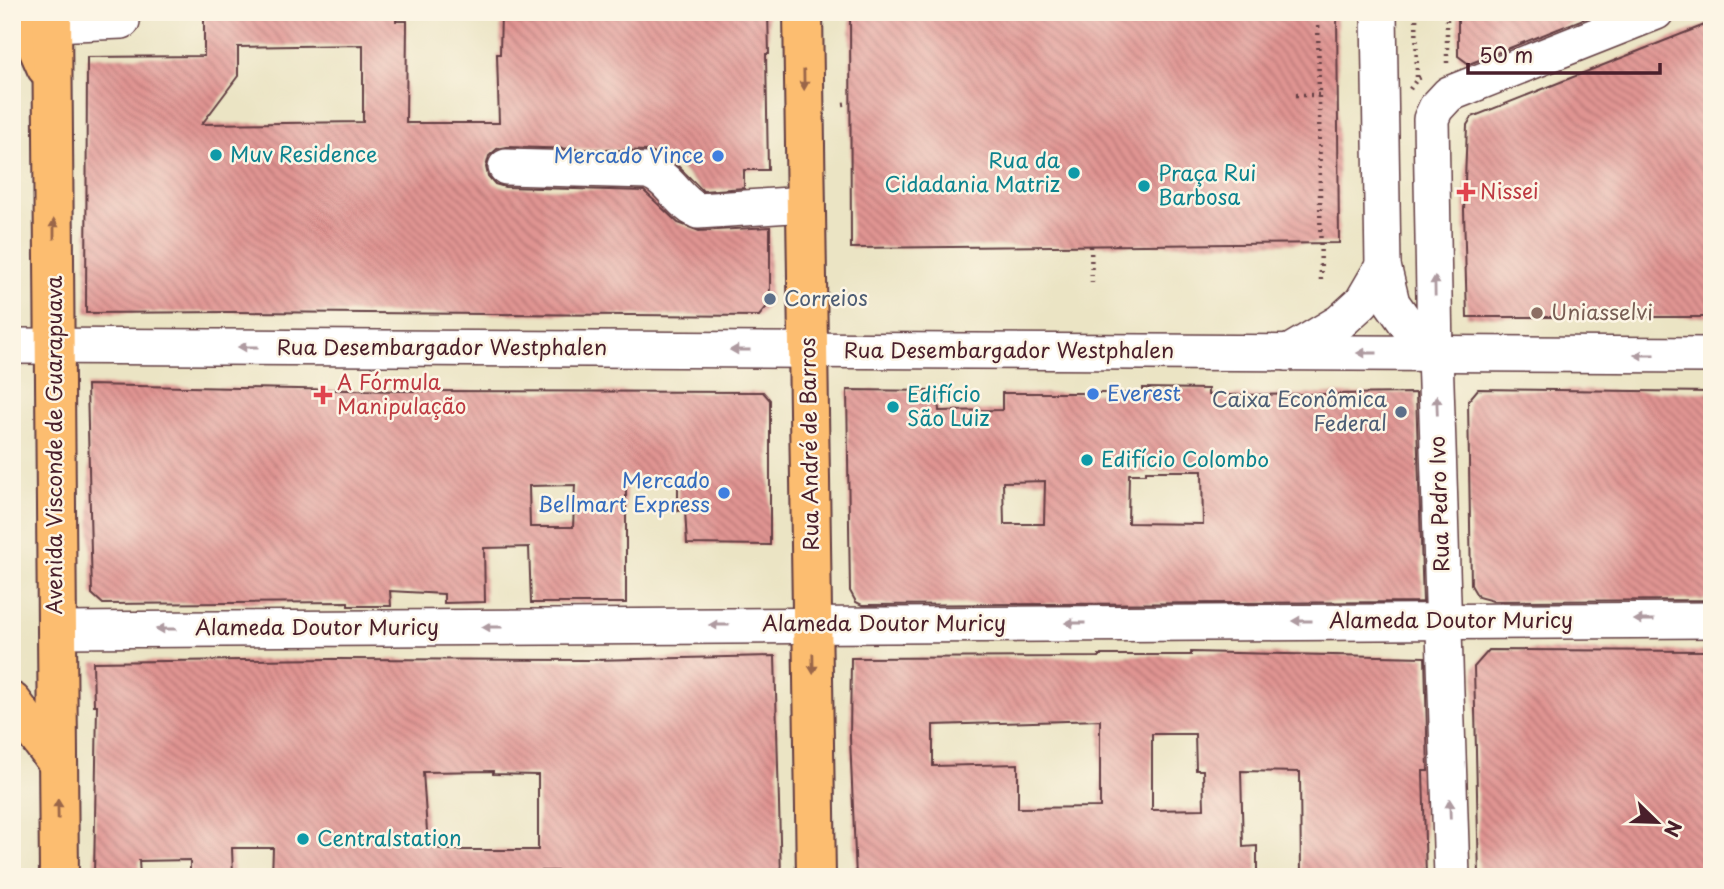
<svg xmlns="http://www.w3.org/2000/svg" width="1724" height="889" font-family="'Playpen Sans',sans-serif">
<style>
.building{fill:url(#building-back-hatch);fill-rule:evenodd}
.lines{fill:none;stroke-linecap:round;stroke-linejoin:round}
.minor-casing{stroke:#623d42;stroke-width:38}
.major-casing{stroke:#623d42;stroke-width:42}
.path{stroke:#623d42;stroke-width:4.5;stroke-dasharray:2 5;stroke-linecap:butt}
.minor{stroke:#fff;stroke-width:35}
.major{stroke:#fcbd6f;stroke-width:38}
.oneway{fill:#9a664a}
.oneway2{fill:#ae9aa0}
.culture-dot{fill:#0f9aa8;stroke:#fcf5e5;stroke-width:2.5}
.shop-dot{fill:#3f7fe0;stroke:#fcf5e5;stroke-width:2.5}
.health-dot{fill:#e0444e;stroke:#fcf5e5;stroke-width:2.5}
.service-dot{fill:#5c6f8a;stroke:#fcf5e5;stroke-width:2.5}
.education-dot{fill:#8d6e63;stroke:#fcf5e5;stroke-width:2.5}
.labels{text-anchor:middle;stroke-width:5;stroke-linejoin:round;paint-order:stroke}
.culture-label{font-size:21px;fill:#0d838f;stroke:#fcf5e5;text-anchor:start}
.shop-label{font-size:21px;fill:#366cbe;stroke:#fcf5e5;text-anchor:end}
.health-label{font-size:21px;fill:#be3a42;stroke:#fcf5e5;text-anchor:start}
.service-label{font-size:21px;fill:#4e5e75;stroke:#fcf5e5;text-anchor:start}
.education-label{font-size:21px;fill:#785e54;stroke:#fcf5e5;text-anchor:start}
.street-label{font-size:21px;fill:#4a1f2b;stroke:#fcf5e5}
</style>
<defs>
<pattern id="building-back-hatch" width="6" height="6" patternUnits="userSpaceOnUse" patternTransform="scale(1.75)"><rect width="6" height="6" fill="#e09492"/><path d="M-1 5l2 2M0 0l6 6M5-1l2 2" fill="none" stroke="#b87877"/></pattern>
</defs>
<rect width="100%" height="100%" fill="#fcf5e5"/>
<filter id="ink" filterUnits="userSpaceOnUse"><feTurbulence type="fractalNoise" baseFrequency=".0143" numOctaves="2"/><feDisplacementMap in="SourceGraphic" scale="14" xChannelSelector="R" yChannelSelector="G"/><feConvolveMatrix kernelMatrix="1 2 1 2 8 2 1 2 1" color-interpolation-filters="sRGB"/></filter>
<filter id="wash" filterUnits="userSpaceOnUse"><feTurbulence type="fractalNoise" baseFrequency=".00686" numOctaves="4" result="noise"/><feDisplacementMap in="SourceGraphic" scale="28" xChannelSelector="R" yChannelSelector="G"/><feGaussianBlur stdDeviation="1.57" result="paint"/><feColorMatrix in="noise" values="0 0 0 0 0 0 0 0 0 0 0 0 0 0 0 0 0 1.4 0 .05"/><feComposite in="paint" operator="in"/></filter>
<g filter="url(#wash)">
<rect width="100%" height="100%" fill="#ebe4c4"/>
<g id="blocks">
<g class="building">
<path d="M204 12H396V21H407L406 123H499L497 54H500L501 12H768L769 54H766L768 170H744V188L703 191 674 162 649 151 507 147 497 149 489 156 486 167 488 176 495 184 505 187 644 191 678 223 699 231 770 227V303L759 316 230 312 86 313 87 57 204 56ZM363 45V122L202 124 238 76V47Z"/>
<path d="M850 12H1337L1339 243 851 248Z"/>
<path d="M1458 12H1601L1469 64 1458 56Z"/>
<path d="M1712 22V317H1467L1464 210 1467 125 1472 117Z"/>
<path d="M87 385 399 391 763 392 770 400V545L687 544 685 510 678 511V478L626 477V603H531L529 547 484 548 485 602 444 603V594L390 591 391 606H348V602L103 604 92 594ZM575 485 573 527H530L529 486Z"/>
<path d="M1143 388 1208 389V395H1230L1416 393 1423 602 862 605 856 602 850 591 847 390 938 391 939 411 1002 410V393H1143ZM1146 471H1202L1203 524 1128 523 1129 474H1146ZM1045 481 1044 524H1004L1003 482Z"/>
<path d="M1478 389 1712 392V600L1493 601 1478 597 1471 585 1468 401Z"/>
<path d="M1489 650 1712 651V877H1479L1474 667Z"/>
<path d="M1191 652 1425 657 1428 771H1423L1426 877H1301L1300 772 1241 771 1243 847 1257 846V877H856L850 738 851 658 1099 657V655H1191ZM1100 720V807L1018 808V764L933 766V725ZM1152 734H1195L1196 770H1203L1204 809 1152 810Z"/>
<path d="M775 656 781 877H646V871H537V877H272L273 848H232L233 876 190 877V860L139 861 140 877H94L97 705H94L93 662 333 659 592 660ZM493 771V774L538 775V850H445L428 846 423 772Z"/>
</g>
</g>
</g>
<g filter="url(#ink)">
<use href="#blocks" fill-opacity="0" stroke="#623d42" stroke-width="2"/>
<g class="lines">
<defs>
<g id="minor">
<path d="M1379 12 1383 266 1392 303 1409 327 1435 354"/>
<path d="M52 24 122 21"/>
<path d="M506 167 648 171C670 178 678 202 698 211L806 204"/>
<path d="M12 346 1712 355"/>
<path d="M1288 353 1340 322 1362 302 1383 266"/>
<path d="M56 630 1712 620"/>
<path d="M1452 877 1435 354 1431 119 1436 108 1449 94 1656 12"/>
</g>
<g id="major">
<path d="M22 12 46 67"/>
<path d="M52 12 59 877"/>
<path d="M803 12 816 877"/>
<path d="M12 702 57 762"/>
</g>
</defs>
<use href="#minor" class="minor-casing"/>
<use href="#major" class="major-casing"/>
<g class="path">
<path d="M1318 12 1321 284"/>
<path d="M1416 12 1417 79"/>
<path d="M1447 12V64"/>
<path d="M1410 89 1417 79 1424 76"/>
<path d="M1296 95H1319"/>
<path d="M843 104 850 103"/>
<path d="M1091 246 1092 286"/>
</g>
<use href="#minor" class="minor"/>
<use href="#major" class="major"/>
</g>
<defs><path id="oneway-solid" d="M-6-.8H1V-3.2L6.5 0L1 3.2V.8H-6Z" transform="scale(1.75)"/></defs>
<g class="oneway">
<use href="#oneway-solid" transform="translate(804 80) rotate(89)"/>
<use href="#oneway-solid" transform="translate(54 229) rotate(-90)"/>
<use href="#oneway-solid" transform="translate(813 664) rotate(89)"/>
<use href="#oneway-solid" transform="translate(58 809) rotate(-91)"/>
</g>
<g class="oneway2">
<use href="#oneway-solid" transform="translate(1435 286) rotate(-91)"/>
<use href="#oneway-solid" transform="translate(248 347) rotate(-180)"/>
<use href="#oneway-solid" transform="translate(740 350) rotate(-180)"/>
<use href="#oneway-solid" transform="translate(1367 353) rotate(-180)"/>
<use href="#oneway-solid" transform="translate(1644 355) rotate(-180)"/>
<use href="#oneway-solid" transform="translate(1437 405) rotate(-92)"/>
<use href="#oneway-solid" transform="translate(1644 620) rotate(180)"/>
<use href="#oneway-solid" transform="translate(1302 621) rotate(180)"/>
<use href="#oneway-solid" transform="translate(1075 623) rotate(180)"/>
<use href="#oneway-solid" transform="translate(719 625) rotate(180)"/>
<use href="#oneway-solid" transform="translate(492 627) rotate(180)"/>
<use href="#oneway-solid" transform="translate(166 629) rotate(180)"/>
<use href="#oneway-solid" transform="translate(1450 809) rotate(-92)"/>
</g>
</g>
<g class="culture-dot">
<circle cx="216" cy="155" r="7"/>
<circle cx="1074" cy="173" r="7"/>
<circle cx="1144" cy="186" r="7"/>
<circle cx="893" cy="407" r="7"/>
<circle cx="1087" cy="460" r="7"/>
<circle cx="303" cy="839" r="7"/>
</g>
<g class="shop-dot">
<circle cx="718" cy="156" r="7"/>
<circle cx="1093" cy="394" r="7"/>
<circle cx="724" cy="493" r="7"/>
</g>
<g class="health-dot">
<path d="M1462.5 181.5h7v7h7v7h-7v7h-7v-7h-7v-7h7z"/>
<path d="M319.5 384.5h7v7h7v7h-7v7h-7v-7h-7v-7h7z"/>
</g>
<g class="service-dot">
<circle cx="770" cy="299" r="7"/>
<circle cx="1401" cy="412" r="7"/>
</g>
<circle class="education-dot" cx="1537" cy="313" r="7"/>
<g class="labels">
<g class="culture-label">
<text x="230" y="162">Muv Residence</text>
<text x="1060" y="168" text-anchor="end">Rua da<tspan x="1060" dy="24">Cidadania Matriz</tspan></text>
<text x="1158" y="181">Praça Rui<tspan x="1158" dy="24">Barbosa</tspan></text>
<text x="907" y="402">Edifício<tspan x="907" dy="24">São Luiz</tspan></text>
<text x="1101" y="467">Edifício Colombo</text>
<text x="317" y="846">Centralstation</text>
</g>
<g class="shop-label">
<text x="704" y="163">Mercado Vince</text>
<text x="1107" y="401" text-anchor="start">Everest</text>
<text x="710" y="488">Mercado<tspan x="710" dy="24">Bellmart Express</tspan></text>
</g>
<g class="health-label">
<text x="1480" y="199">Nissei</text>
<text x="337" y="390">A Fórmula<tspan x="337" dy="24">Manipulação</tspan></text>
</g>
<g class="service-label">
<text x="784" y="306">Correios</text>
<text x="1387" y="407" text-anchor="end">Caixa Econômica<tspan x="1387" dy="24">Federal</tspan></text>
</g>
<g class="education-label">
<text x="1551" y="320">Uniasselvi</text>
</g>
<g class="street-label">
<text x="442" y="355">Rua Desembargador Westphalen</text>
<text x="1009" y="358">Rua Desembargador Westphalen</text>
<text transform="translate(810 444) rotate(-91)" y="7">Rua André de Barros</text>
<text transform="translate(55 445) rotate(-90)" y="7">Avenida Visconde de Guarapuava</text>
<text transform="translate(1440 504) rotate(-92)" y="7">Rua Pedro Ivo</text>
<text x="1451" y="628">Alameda Doutor Muricy</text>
<text x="884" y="631">Alameda Doutor Muricy</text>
<text x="317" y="635">Alameda Doutor Muricy</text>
</g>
</g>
<rect width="1724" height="889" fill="none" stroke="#fcf5e5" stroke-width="42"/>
<g transform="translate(1657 822) rotate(113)" stroke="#fcf5e5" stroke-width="5" paint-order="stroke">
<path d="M0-5L12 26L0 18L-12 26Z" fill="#4a1f2b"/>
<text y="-10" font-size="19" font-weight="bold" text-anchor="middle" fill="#4a1f2b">N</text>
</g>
<path d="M1468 63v10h192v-10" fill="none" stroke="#4a1f2b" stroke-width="3.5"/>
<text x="1479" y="63" font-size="21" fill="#4a1f2b" stroke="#fcf5e5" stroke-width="5" paint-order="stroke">50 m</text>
</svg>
